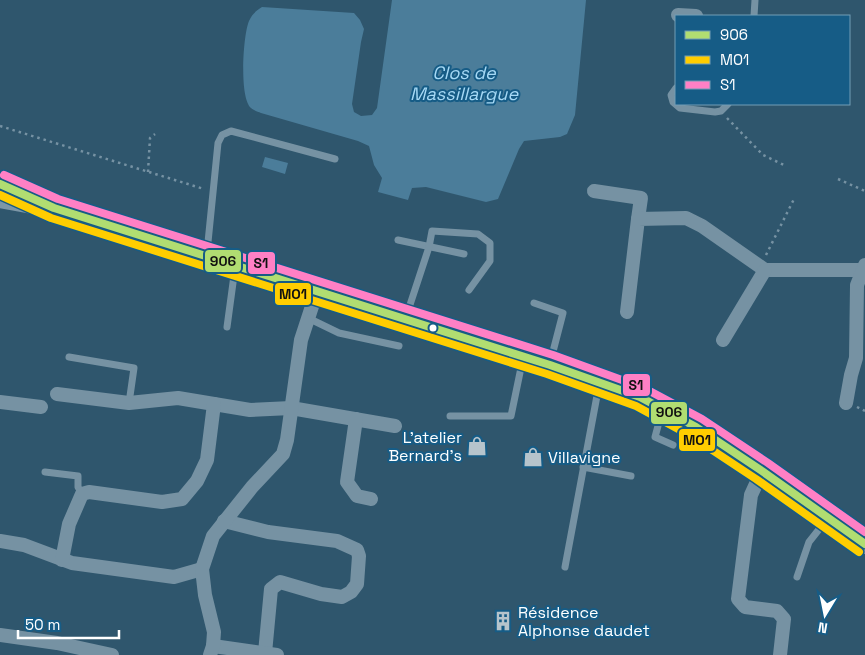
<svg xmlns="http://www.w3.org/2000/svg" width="865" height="655" font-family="'Space Grotesk',sans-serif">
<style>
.water{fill:#4b7d9a}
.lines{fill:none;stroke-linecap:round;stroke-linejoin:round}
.path{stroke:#7692a3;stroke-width:2.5;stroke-dasharray:2.5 4;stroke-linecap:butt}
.service{stroke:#7692a3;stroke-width:7}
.minor{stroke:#7692a3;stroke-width:14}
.secondary{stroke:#7d97a7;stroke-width:20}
.bus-1-casing{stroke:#165c86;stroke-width:11}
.bus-2-casing{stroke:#165c86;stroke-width:11}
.bus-3-casing{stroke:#165c86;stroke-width:11}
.bus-1{stroke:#b1dd71;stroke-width:8}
.bus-2{stroke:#ffcd00;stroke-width:8}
.bus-3{stroke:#ff80c5;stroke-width:8}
.bus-dot{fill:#fff;stroke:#165c86;stroke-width:2}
.labels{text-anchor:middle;stroke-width:4;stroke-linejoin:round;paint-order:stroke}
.poi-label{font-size:16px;fill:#fff;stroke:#165c86;text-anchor:start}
.water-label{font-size:18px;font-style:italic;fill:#a6d9f5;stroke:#165c86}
.line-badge{stroke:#165c86;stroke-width:2}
.pale-badge-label{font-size:14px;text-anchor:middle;font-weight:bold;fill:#111}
</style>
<rect width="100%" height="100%" fill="#2f566d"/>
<g class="water">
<path d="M392 0H586L575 115 567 134 560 137 524 141 519 149 498 199 486 202 426 187 412 188 408 200 378 192 382 178 374 165 369 146 358 141 261 113C258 112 253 110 251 108 239 98 243 35 249 21 252 14 256 11 262 7L354 13 360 20 364 29 361 42 352 104 354 112 361 116 372 115 377 108Z"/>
<path d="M265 157 288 163 285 174 262 167Z"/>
</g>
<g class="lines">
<g class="path">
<path d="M727 118 763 155 784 165"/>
<path d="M0 126 204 189"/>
<path d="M148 172 150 138 155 134"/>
<path d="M838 179 865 191"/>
<path d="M766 255 794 199"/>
<path d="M857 407 865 411"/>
</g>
<g class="service">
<path d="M754 16 755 0"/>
<path d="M676 88 671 95 673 102 680 108 715 112 721 111 728 104"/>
<path d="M398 240 464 254"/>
<path d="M207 252 218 143 222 135 231 131 335 159"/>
<path d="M534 303 563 313 550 363"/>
<path d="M308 318 339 333 399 346"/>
<path d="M405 320 429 247 432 231 478 234 490 243V261L469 290"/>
<path d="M227 327 235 268"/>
<path d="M69 357 134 368 129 403"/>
<path d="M662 411 655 437 673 445"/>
<path d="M450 416H511L523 358"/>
<path d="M583 467 631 476"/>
<path d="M45 472 78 476V487L82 494"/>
<path d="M565 567 599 385"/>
<path d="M797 577 809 542 828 518"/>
</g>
<g class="minor">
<path d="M678 15 696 16"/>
<path d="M594 191 641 198 638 219"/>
<path d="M627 312 638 219 686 218 702 226 765 270H862L865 272"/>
<path d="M723 340 765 270"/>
<path d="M57 394 129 403 178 398 250 410 291 408 395 426"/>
<path d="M0 402 41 407"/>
<path d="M846 403 851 375 856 358 857 285 865 265"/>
<path d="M356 419 347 482 357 496 371 499"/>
<path d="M762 471 751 495 738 599 745 607 777 611 784 619 780 655"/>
<path d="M224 521 268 532 337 541 357 550 359 556 357 584 351 592 342 597 321 594 280 582 271 589 265 653"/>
<path d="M0 541 24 545 72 563 174 577 202 569"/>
<path d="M62 560 69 524 82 494 89 492 162 502 182 499 197 481 207 460 214 404"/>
<path d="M0 635 57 643 112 655"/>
<path d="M213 646 277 655"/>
<path d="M210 655 213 646 214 632 205 595 202 569 213 536 252 487 283 454 287 440 301 340 317 291"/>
</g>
<path class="secondary" d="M0 198 54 208 160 240 405 320 550 365 640 397 696 427 762 471 865 544"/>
<defs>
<path id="bus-1" d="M0 184 54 208 550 365 640 397 696 427 762 471 865 544"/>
<path id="bus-2" d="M0 195 51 218 547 374 636 406 691 436 756 479 859 552"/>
<path id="bus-3" d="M4 175 58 199 553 355 644 388 702 419 768 463 865 532"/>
</defs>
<use href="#bus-1" class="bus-1-casing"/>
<use href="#bus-2" class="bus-2-casing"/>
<use href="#bus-3" class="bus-3-casing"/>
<use href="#bus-1" class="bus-1"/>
<use href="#bus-2" class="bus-2"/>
<use href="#bus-3" class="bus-3"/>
</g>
<defs>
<symbol id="shop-bare" viewBox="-9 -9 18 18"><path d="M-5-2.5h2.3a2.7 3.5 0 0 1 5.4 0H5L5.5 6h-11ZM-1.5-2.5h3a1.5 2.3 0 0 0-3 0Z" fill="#b6c4cc" stroke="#165c86" stroke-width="2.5" paint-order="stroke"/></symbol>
<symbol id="building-bare" viewBox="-9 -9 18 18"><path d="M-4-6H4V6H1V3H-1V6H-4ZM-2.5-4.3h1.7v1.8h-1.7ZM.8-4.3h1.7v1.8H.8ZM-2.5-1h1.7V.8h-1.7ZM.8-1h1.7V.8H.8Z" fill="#b6c4cc" stroke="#165c86" stroke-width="2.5" paint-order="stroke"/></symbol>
</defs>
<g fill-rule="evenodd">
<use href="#shop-bare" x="463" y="432" width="28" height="28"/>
<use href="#shop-bare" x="519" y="443" width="28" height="28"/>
<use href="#building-bare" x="489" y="607" width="28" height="28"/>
</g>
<circle class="bus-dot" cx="433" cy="328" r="4.5"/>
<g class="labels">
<g class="poi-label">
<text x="462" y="443" text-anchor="end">L'atelier<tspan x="462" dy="18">Bernard's</tspan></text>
<text x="548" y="463">Villavigne</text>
<text x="518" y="618">Résidence<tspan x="518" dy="18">Alphonse daudet</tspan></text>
</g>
<g class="water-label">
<text x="464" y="79">Clos de<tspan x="464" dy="21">Massillargue</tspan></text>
</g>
</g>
<g class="line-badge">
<rect x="204" y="249" width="38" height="24" rx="5" fill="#b1dd71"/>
<rect x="247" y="251" width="29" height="24" rx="5" fill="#ff80c5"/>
<rect x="274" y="282" width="38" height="24" rx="5" fill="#ffcd00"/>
<rect x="622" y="373" width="29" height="24" rx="5" fill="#ff80c5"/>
<rect x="650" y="401" width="38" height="24" rx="5" fill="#b1dd71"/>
<rect x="678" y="428" width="38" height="24" rx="5" fill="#ffcd00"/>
</g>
<g class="pale-badge-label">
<text x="223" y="266">906</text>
<text x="261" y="268">S1</text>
<text x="293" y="299">MO1</text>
<text x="636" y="390">S1</text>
<text x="669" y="417">906</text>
<text x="697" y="445">MO1</text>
</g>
<rect x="675" y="15" width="175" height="90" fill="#165c86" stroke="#739db6"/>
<rect x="685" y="31" width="25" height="8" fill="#b1dd71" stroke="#739db6"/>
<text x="720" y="40" font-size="15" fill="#ffffff">906</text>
<rect x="685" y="56" width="25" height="8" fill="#ffcd00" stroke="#739db6"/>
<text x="720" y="65" font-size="15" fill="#ffffff">MO1</text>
<rect x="685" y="81" width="25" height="8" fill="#ff80c5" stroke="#739db6"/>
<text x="720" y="90" font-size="15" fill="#ffffff">S1</text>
<g transform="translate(825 615) rotate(190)" stroke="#165c86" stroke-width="4" paint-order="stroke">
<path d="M0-4L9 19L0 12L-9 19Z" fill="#ffffff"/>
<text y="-8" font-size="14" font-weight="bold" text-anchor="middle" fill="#ffffff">N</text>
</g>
<path d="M18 630v8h101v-8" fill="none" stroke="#ffffff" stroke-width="2.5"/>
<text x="25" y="630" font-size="15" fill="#ffffff" stroke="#165c86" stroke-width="4" paint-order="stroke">50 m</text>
</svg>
